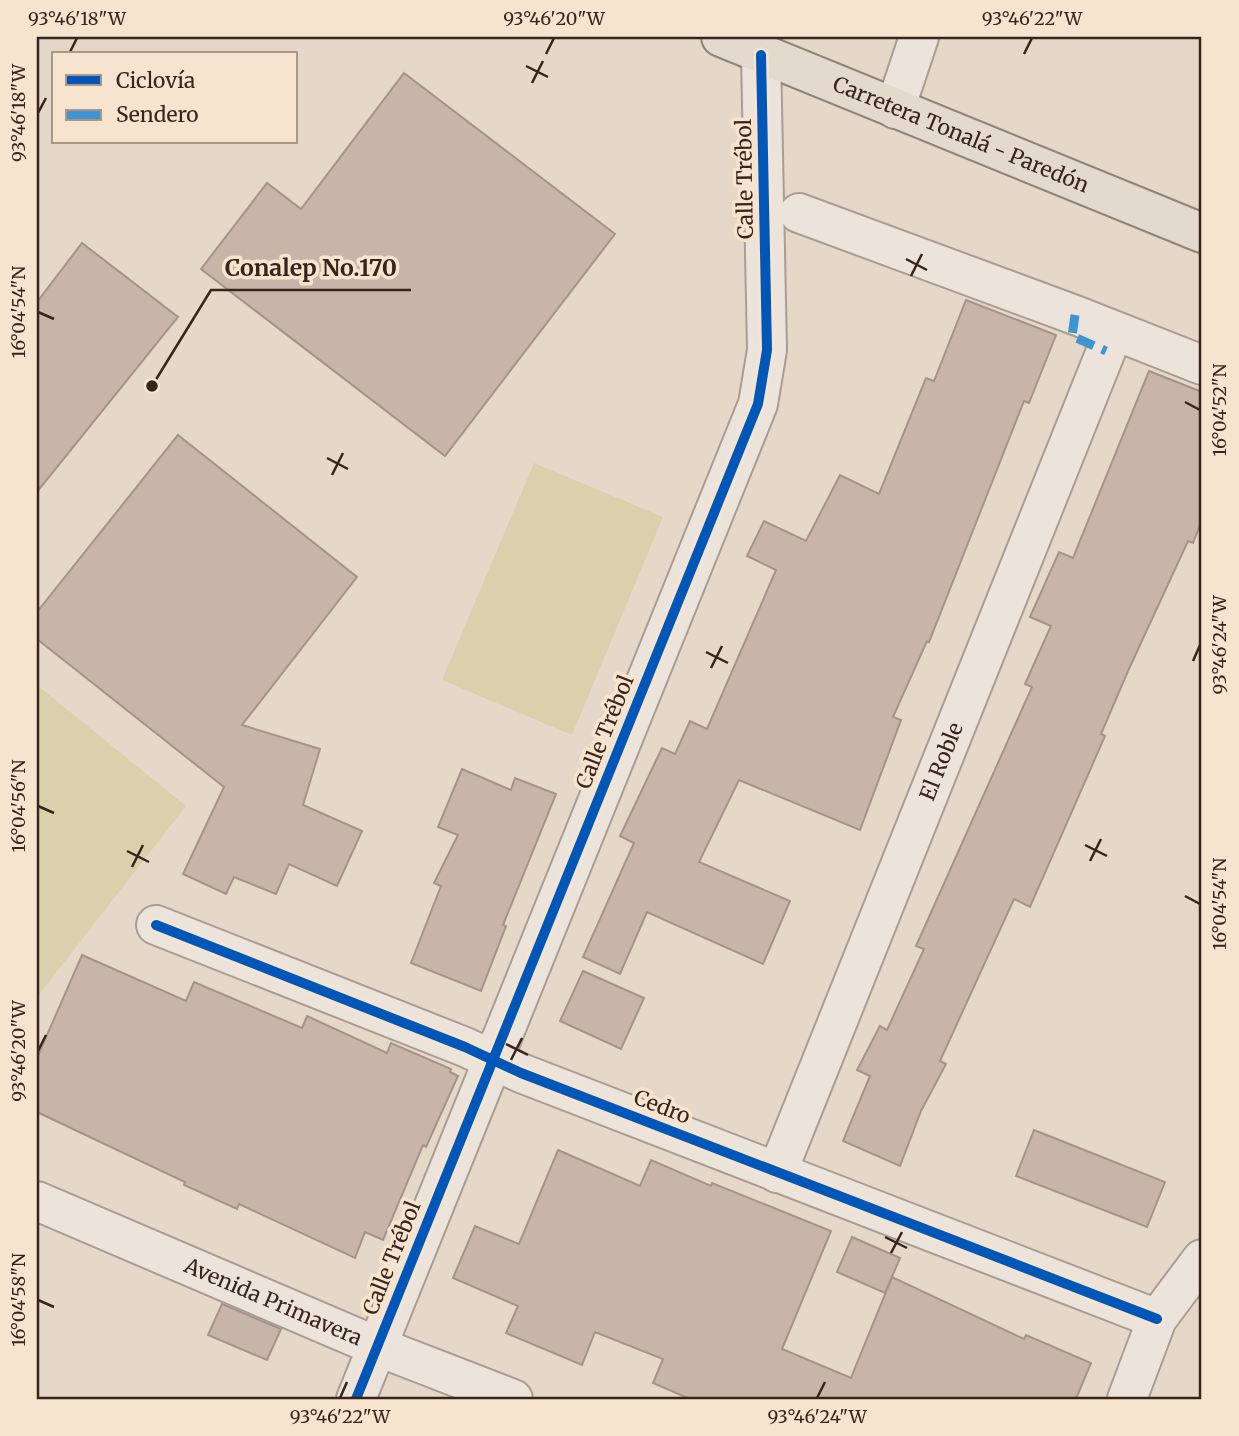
<svg xmlns="http://www.w3.org/2000/svg" width="1239" height="1436" font-family="Merriweather,serif">
<style>
.green{fill:#d8d1ab}
.building{fill:#c8b5aa;stroke:#a59389;stroke-width:2}
.lines{fill:none;stroke-linecap:round;stroke-linejoin:round}
.minor-casing{stroke:#a99d93;stroke-width:42}
.major-casing{stroke:#8f837a;stroke-width:42}
.minor{stroke:#ece4db;stroke-width:38}
.major{stroke:#e3d9cc;stroke-width:38}
.quiet{stroke:#3e95d4;stroke-width:9;stroke-dasharray:18 9;stroke-linecap:butt}
.cycleway-casing{stroke:#f7e4ce;stroke-width:15}
.cycleway{stroke:#0057b8;stroke-width:10}
.ticks{fill:none;stroke:#37241b;stroke-width:2.5}
.labels{text-anchor:middle;stroke-width:7;stroke-linejoin:round;paint-order:stroke}
.street-label{font-size:21px;fill:#37241b;stroke:#f7e4ce}
.leader{fill:none;stroke:#37241b;stroke-width:2.5}
.callout-dot{fill:#37241b;stroke:#f7e4ce;stroke-width:2.5}
.callout-label{font-size:23px;text-anchor:middle;font-weight:bold;fill:#37241b;stroke:#f7e4ce;stroke-width:7;stroke-linejoin:round;paint-order:stroke}
.neatline{fill:none;stroke:#37241b;stroke-width:2.5}
.ticks-label{font-size:18px;text-anchor:middle;fill:#37241b}
</style>
<rect width="100%" height="100%" fill="#e5d8c9"/>
<g class="green">
<path d="M534 463 663 517 572 735 442 680Z"/>
<path d="M37 685 186 806 37 997Z"/>
</g>
<g class="building">
<path d="M404 73 615 234 445 456 201 269 267 183 301 209Z"/>
<path d="M82 243 178 317 37 492V302Z"/>
<path d="M966 300 1056 335 1029 403 1024 401 929 642 927 641 893 717 901 720 860 830 739 780 699 862 790 901 763 964 647 912 620 974 583 957 634 843 620 836 662 748 675 754 690 721 707 729 776 570 747 556 764 521 806 541 840 475 879 494 926 378 934 381Z"/>
<path d="M1149 371 1202 392V520L1193 543 1188 541 1128 671 1101 734 1105 736 1030 907 1014 899 940 1061 946 1064 921 1111 900 1166 843 1141 870 1076 857 1070 880 1026 887 1030 924 949 916 946 1032 687 1025 684 1051 626 1030 617 1059 552 1073 558Z"/>
<path d="M178 435 357 577 242 725 320 749 303 805 362 831 337 886 289 864 276 894 234 877 226 894 183 874 224 787 37 639V612Z"/>
<path d="M462 769 511 790 515 778 556 794 503 925 506 926 481 991 411 963 441 886 434 883 458 835 438 827Z"/>
<path d="M82 955 186 1001 194 982 302 1028 307 1016 387 1053 391 1043 451 1069 450 1072 458 1076 426 1147 423 1145 383 1240 365 1232 355 1258 239 1204 237 1209 184 1185 185 1182 37 1112V1058Z"/>
<path d="M583 971 644 998 621 1049 560 1021Z"/>
<path d="M1034 1130 1165 1182 1147 1227 1016 1176Z"/>
<path d="M558 1150 640 1186 651 1160 711 1186 712 1183 831 1231 782 1349 851 1378 892 1277 1024 1339 1026 1335 1091 1363 1076 1399H690L653 1383 663 1359 595 1332 582 1365 506 1333 518 1306 453 1278 475 1226 519 1244Z"/>
<path d="M852 1237 900 1258 885 1293 837 1272Z"/>
<path d="M222 1304 281 1329 267 1360 208 1335Z"/>
</g>
<g class="lines">
<defs>
<g id="minor">
<path d="M895 109 919 37"/>
<path d="M799 213 1075 315 1202 365"/>
<path d="M156 925 465 1047 521 1073 1157 1319"/>
<path id="s1" d="M777 1173 1106 351"/>
<path id="s2" d="M37 1201 376 1346 513 1399"/>
<path d="M356 1399 758 404 767 350 761 55"/>
<path d="M1127 1399 1157 1319 1202 1259"/>
</g>
<g id="major">
<path id="s3" d="M721 37 1202 233"/>
</g>
</defs>
<use href="#minor" class="minor-casing"/>
<use href="#major" class="major-casing"/>
<use href="#minor" class="minor"/>
<use href="#major" class="major"/>
<path class="quiet" d="M1075 315 1072 336 1106 351"/>
<defs>
<g id="cycleway">
<path d="M156 925 465 1047 521 1073 1157 1319"/>
<path d="M356 1399 758 404 767 350 761 55"/>
</g>
</defs>
<use href="#cycleway" class="cycleway-casing"/>
<use href="#cycleway" class="cycleway"/>
</g>
<path class="ticks" d="M69 54 77 38M546 54 554 38M1024 54 1032 38M526 66 548 77M532 83 543 61M38 113 46 98M906 259 927 270M911 276 922 254M38 312 54 319M1185 402 1200 410M327 458 348 469M332 475 343 453M706 652 728 663M1193 661 1200 645M711 668 722 646M38 806 54 813M1085 845 1107 856M127 851 149 862M1090 861 1101 839M132 867 143 845M1185 896 1200 904M506 1044 528 1055M38 1051 46 1035M511 1060 522 1038M885 1237 907 1248M891 1253 902 1232M38 1300 54 1307M340 1398 347 1382M817 1398 825 1382"/>
<g class="labels">
<g class="street-label">
<text dy="7" stroke="none"><textPath href="#s3" startOffset="259">Carretera Tonalá - Paredón</textPath></text>
<text transform="translate(745 179) rotate(-91)" y="7">Calle Trébol</text>
<text transform="translate(605 732) rotate(-68)" y="7">Calle Trébol</text>
<text dy="7" stroke="none"><textPath href="#s1" startOffset="443">El Roble</textPath></text>
<text transform="translate(662 1107) rotate(21)" y="7">Cedro</text>
<text transform="translate(392 1258) rotate(-68)" y="7">Calle Trébol</text>
<text dy="7" stroke="none"><textPath href="#s2" startOffset="257">Avenida Primavera</textPath></text>
</g>
</g>
<path class="leader" d="M152 386L211 290H411"/>
<circle class="callout-dot" cx="152" cy="386" r="7"/>
<g class="callout-label">
<text x="311" y="276">Conalep No.170</text>
</g>
<rect width="1239" height="1436" fill="none" stroke="#f7e4ce" stroke-width="77"/>
<rect x="52" y="52" width="245" height="91" fill="#f7e4ce" stroke="#aa9786" stroke-width="2"/>
<rect x="66" y="75" width="35" height="10" fill="#0057b8" stroke="#aa9786" stroke-width="2"/>
<text x="116" y="88" font-size="21" fill="#37241b">Ciclovía</text>
<rect x="66" y="110" width="35" height="10" fill="#3e95d4" stroke="#aa9786" stroke-width="2"/>
<text x="116" y="122" font-size="21" fill="#37241b">Sendero</text>
<rect x="38" y="38" width="1162" height="1360" class="neatline"/>
<g class="ticks-label">
<text x="77" y="25">93°46'18"W</text>
<text x="554" y="25">93°46'20"W</text>
<text x="1032" y="25">93°46'22"W</text>
<text transform="translate(19 113) rotate(-90)" y="6">93°46'18"W</text>
<text transform="translate(19 312) rotate(-90)" y="6">16°04'54"N</text>
<text transform="translate(1220 410) rotate(-90)" y="6">16°04'52"N</text>
<text transform="translate(1220 645) rotate(-90)" y="6">93°46'24"W</text>
<text transform="translate(19 806) rotate(-90)" y="6">16°04'56"N</text>
<text transform="translate(1220 904) rotate(-90)" y="6">16°04'54"N</text>
<text transform="translate(19 1051) rotate(-90)" y="6">93°46'20"W</text>
<text transform="translate(19 1300) rotate(-90)" y="6">16°04'58"N</text>
<text x="340" y="1423">93°46'22"W</text>
<text x="817" y="1423">93°46'24"W</text>
</g>
</svg>
